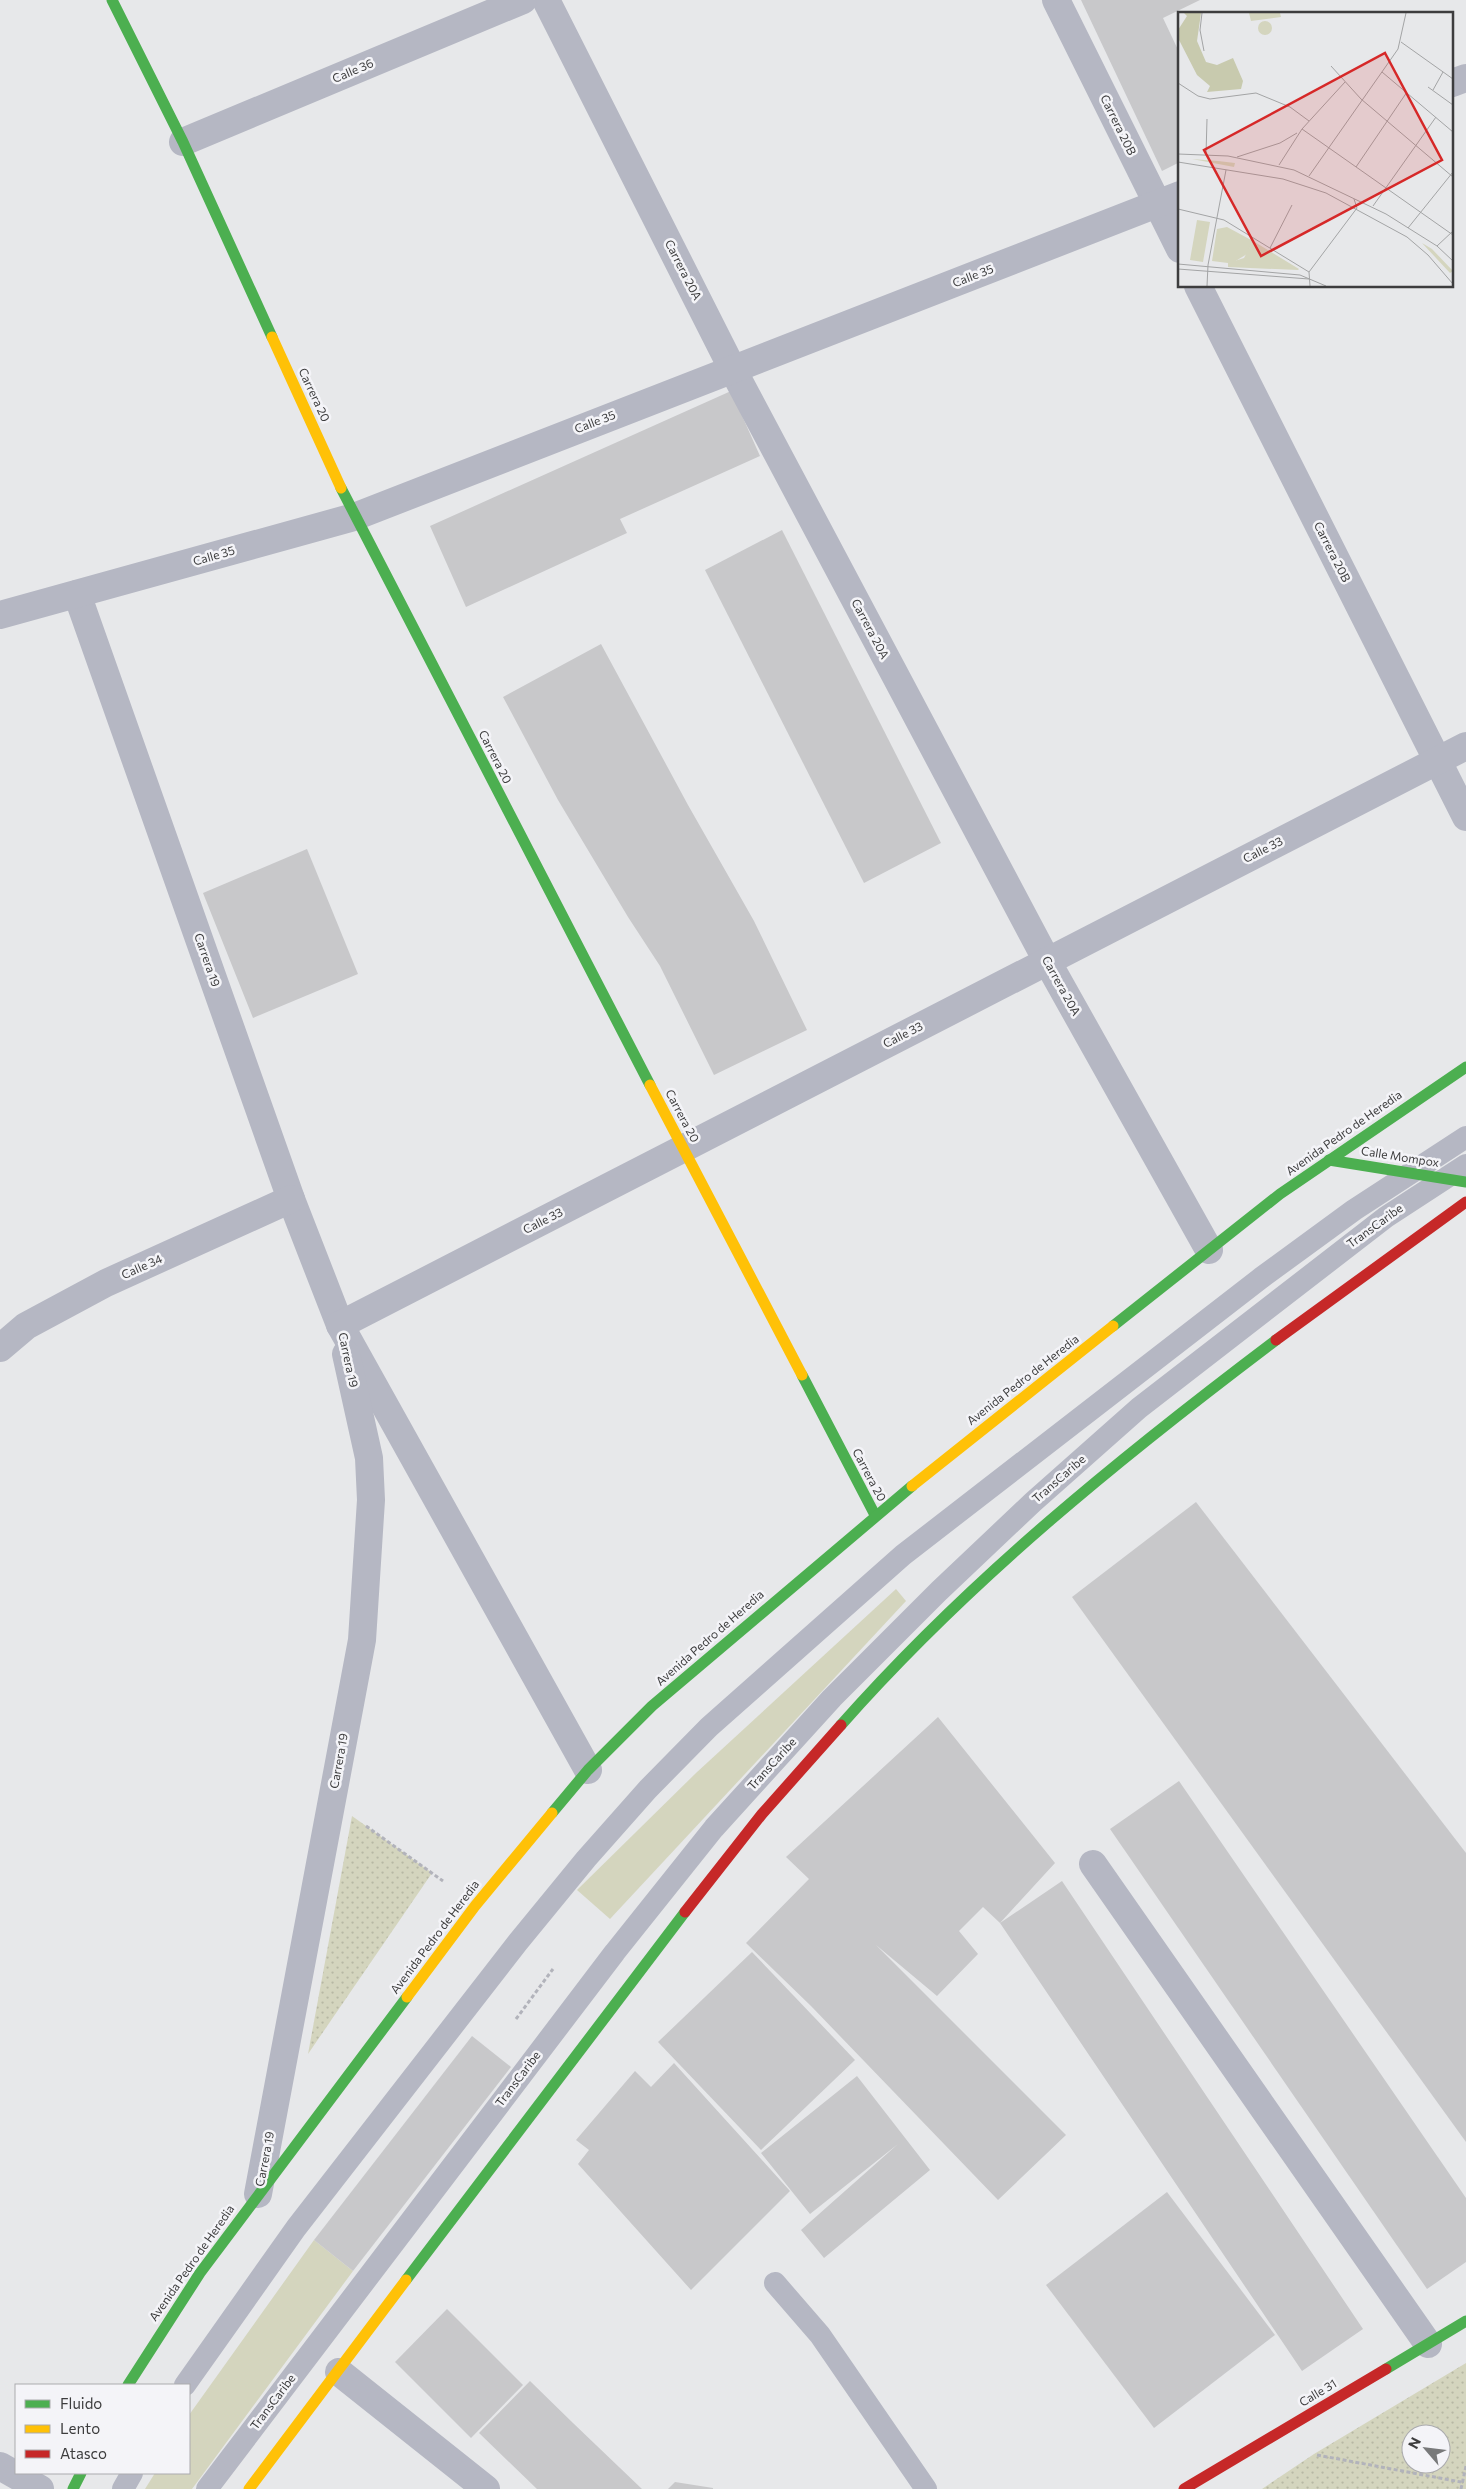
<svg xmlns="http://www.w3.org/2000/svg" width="1466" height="2489" font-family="Commissioner,sans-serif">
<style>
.grass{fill:#d4d5be}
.park{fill:url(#park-dots);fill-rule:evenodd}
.building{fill:#c8c8ca}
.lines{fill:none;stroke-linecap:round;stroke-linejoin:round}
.path{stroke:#b2b3bb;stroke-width:3;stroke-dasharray:4 2.5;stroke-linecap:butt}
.lane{stroke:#b5b7c3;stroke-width:22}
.street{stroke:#b5b7c3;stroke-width:28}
.fast{stroke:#4caf50;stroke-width:11}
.slow{stroke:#ffc107;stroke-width:11}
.jam{stroke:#c62828;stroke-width:11}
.labels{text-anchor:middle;stroke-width:5;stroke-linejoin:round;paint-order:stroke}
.street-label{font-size:12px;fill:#3d3d3e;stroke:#f4f4f8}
.inset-road{fill:none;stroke:#a3a4a5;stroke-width:1}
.view{fill:#d62828;fill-opacity:0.15;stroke:#d62828;stroke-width:2.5}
.inset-edge{fill:none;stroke:#3d3d3e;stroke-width:2.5}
</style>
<defs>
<pattern id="park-dots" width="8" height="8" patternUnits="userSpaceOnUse" patternTransform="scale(1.25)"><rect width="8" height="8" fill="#d4d5be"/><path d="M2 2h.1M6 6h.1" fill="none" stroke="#b7b8a4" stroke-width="1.8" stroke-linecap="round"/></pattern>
</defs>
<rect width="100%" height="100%" fill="#e7e8ea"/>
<g class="grass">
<path d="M896 1589 906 1601 610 1919 577 1890 696 1773Z"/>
<path d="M314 2240 353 2271 192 2489H145L155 2473H189V2415Z"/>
</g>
<g class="park">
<path d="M352 1816 432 1873 308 2054Z"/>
<path d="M1466 2363V2489H1262L1314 2454ZM1411 2434H1441V2464H1411Z"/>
</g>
<g class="building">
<path d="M1081 0H1200L1163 18 1180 54V162L1162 171Z"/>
<path d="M731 391 760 456 620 519 627 533 466 607 430 526Z"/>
<path d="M782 530 941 843 864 883 705 570Z"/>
<path d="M601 644 688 805 754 921 807 1030 714 1075 660 966 628 917 558 800 503 697Z"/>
<path d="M307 849 358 974 253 1018 203 893Z"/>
<path d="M1196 1502 1466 1853V2142L1072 1597Z"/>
<path d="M938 1717 1055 1863 1000 1923 1062 1881 1363 2329 1302 2371 1000 1923 983 1907 959 1931 978 1954 937 1996 876 1945 1066 2135 998 2200 811 2006 746 1943 809 1879 786 1857Z"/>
<path d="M1179 1781 1466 2198V2262L1427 2289 1110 1829Z"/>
<path d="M752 1952 855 2060 761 2150 658 2042Z"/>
<path d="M472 2036 511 2067 353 2271 314 2240Z"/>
<path d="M674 2063 790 2191 691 2290 578 2164 589 2150 576 2140 635 2071 651 2087Z"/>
<path d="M857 2076 930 2170 824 2258 801 2230 898 2144 810 2214 761 2153Z"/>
<path d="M1167 2192 1275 2335 1154 2428 1046 2285Z"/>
<path d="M447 2309 523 2385 471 2438 395 2362Z"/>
<path d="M530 2381 573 2423 642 2489H537L479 2433Z"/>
<path d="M675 2482 713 2488V2489H668Z"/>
</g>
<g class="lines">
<g class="path">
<path d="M366 1826 443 1881"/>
<path d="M516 2019 553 1969"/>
<path d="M1317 2455 1461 2482"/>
<path d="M1461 2489 1466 2466"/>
</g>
<g class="lane">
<path d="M775 2283 820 2335 926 2489"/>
<path d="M185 2385 296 2228 518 1942 586 1859 648 1789 709 1727 903 1555 1261 1278 1354 1210 1466 1137"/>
<path d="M123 2489 132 2473"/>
<path d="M207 2489 615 1952 714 1828 832 1698 939 1591 1033 1502 1139 1408 1386 1217 1466 1165"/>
</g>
<g class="street">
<path d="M546 0 732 368 1047 961 1209 1250"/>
<path d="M1056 0 1180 249"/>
<path d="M1452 83 1466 78"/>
<path d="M183 142 523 0"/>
<path d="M1198 286 1466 817"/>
<path d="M77 594 291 1199 340 1325 588 1770"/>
<path d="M0 615 354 517 1180 195"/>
<path d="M340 1325 1466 746"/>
<path d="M0 1348 26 1326 106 1283 291 1199"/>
<path d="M1093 1864 1428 2344"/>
<path d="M258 2194 362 1640 371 1500 369 1458 346 1354"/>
<path d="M339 2372 486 2489"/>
<path d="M0 2466 40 2489"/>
</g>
<g class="fast">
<path d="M112 0 183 142 272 337"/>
<path d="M341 488 650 1085"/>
<path d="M1329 1160 1466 1182"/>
<path d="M1113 1326 1280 1194 1466 1067"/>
<path d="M802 1375 875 1515"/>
<path d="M841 1725C970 1579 1121 1457 1276 1340"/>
<path d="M552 1813 588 1770 652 1706 912 1486"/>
<path d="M406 2280 685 1912"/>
<path d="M1386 2369 1466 2321"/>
<path d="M128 2385 200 2273 407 1997"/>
<path d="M73 2489 81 2473"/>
</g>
<g class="slow">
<path d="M272 337 341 488"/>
<path d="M650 1085 802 1375"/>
<path d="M912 1486 1113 1326"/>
<path d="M407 1997 475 1906 552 1813"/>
<path d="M249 2489 406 2280"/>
</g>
<g class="jam">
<path d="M1276 1340 1466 1202"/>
<path d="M685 1912 762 1814 841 1725"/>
<path d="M1184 2489 1386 2369"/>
</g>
</g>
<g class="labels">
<g class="street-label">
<text transform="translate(353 71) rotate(-23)" y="4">Calle 36</text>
<text transform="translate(1118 125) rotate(64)" y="4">Carrera 20B</text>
<text transform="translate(683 270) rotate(63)" y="4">Carrera 20A</text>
<text transform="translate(973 276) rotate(-21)" y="4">Calle 35</text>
<text transform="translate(314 395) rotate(65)" y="4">Carrera 20</text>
<text transform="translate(595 422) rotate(-21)" y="4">Calle 35</text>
<text transform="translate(1332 552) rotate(63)" y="4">Carrera 20B</text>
<text transform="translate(214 556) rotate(-16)" y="4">Calle 35</text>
<text transform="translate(870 629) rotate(62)" y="4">Carrera 20A</text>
<text transform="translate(495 757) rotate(63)" y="4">Carrera 20</text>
<text transform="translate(1263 850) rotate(-27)" y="4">Calle 33</text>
<text transform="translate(207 960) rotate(71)" y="4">Carrera 19</text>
<text transform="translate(1061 986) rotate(61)" y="4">Carrera 20A</text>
<text transform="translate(903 1035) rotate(-27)" y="4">Calle 33</text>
<text transform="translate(682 1116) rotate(62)" y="4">Carrera 20</text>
<text transform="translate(1344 1133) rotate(-35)" y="4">Avenida Pedro de Heredia</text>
<text transform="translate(1400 1157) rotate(9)" y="4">Calle Mompox</text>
<text transform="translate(543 1221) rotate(-27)" y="4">Calle 33</text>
<text transform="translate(1375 1226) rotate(-36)" y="4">TransCaribe</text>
<text transform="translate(142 1267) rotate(-24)" y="4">Calle 34</text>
<text transform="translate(348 1360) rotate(78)" y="4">Carrera 19</text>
<text transform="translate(1023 1380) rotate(-38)" y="4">Avenida Pedro de Heredia</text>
<text transform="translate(869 1475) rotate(62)" y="4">Carrera 20</text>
<text transform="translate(1059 1479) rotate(-41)" y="4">TransCaribe</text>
<text transform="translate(710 1638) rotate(-41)" y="4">Avenida Pedro de Heredia</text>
<text transform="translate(339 1761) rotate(-80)" y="4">Carrera 19</text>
<text transform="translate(772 1764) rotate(-48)" y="4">TransCaribe</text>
<text transform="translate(435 1937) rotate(-53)" y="4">Avenida Pedro de Heredia</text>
<text transform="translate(518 2079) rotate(-53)" y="4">TransCaribe</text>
<text transform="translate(265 2159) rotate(-79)" y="4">Carrera 19</text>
<text transform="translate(192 2263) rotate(-55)" y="4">Avenida Pedro de Heredia</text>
<text transform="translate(1318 2393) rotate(-31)" y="4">Calle 31</text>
<text transform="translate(273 2402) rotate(-53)" y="4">TransCaribe</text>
</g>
</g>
<g transform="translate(1178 12)">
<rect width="275" height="275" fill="#e7e8ea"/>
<path d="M71 1H102L103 5 73 9ZM80 16a7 7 0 1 1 14 0a7 7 0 1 1-14 0ZM14 147 40 149 57 151 56 155ZM19 208 32 210 25 250 12 248ZM49 215 75 229 69 242 56 250H79L50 251 34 249 39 217ZM244 231 254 237 275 259 272 261Z" fill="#d4d5be"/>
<path d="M6 1H23L19 29 28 50 39 53 55 46 65 69 63 77 29 80 32 74 19 63 0 26V18L9 4Z" fill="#c8caae"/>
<path d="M75 229 121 257 120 258 50 255V251L66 246Z" fill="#d4d5be"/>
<path class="inset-road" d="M24 1 22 18 26 39M223 30 275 67M153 54 183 87 275 165M204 60 275 120M0 71 20 84 32 87 78 81 112 95 131 109M250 75 275 93M255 78 265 60M124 117 275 223M0 142 50 144 116 158 208 202 259 234 275 249M28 143 29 107M59 145 102 131 119 121M0 150 105 167 148 181 229 225 250 243 275 272M101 153 124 117 167 70M178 155 229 80M131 164 220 37 228 1M195 194 258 105M0 197 46 208 131 260M230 216 275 160M259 234 275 219M92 236 114 193M0 252 122 263 148 274M0 257 131 267M29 274 30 253 48 158M132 274 131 260 179 196 176 187"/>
<path class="view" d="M207 41 264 148 83 244 26 138Z"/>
<rect width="275" height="275" class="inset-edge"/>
</g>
<rect x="15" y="2384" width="175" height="90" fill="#f4f4f8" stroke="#ababae"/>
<rect x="25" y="2400" width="25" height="8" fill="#4caf50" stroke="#ababae"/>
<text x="60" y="2409" font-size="15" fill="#3d3d3e">Fluido</text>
<rect x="25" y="2425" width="25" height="8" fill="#ffc107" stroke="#ababae"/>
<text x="60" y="2434" font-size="15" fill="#3d3d3e">Lento</text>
<rect x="25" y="2450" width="25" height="8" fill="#c62828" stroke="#ababae"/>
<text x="60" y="2459" font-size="15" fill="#3d3d3e">Atasco</text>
<g transform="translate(1426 2449) rotate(298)"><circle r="24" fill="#f4f4f8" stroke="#ababae"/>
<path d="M0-4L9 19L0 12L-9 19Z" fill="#78797a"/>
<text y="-8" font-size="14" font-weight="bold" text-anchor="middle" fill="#3d3d3e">N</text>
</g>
</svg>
